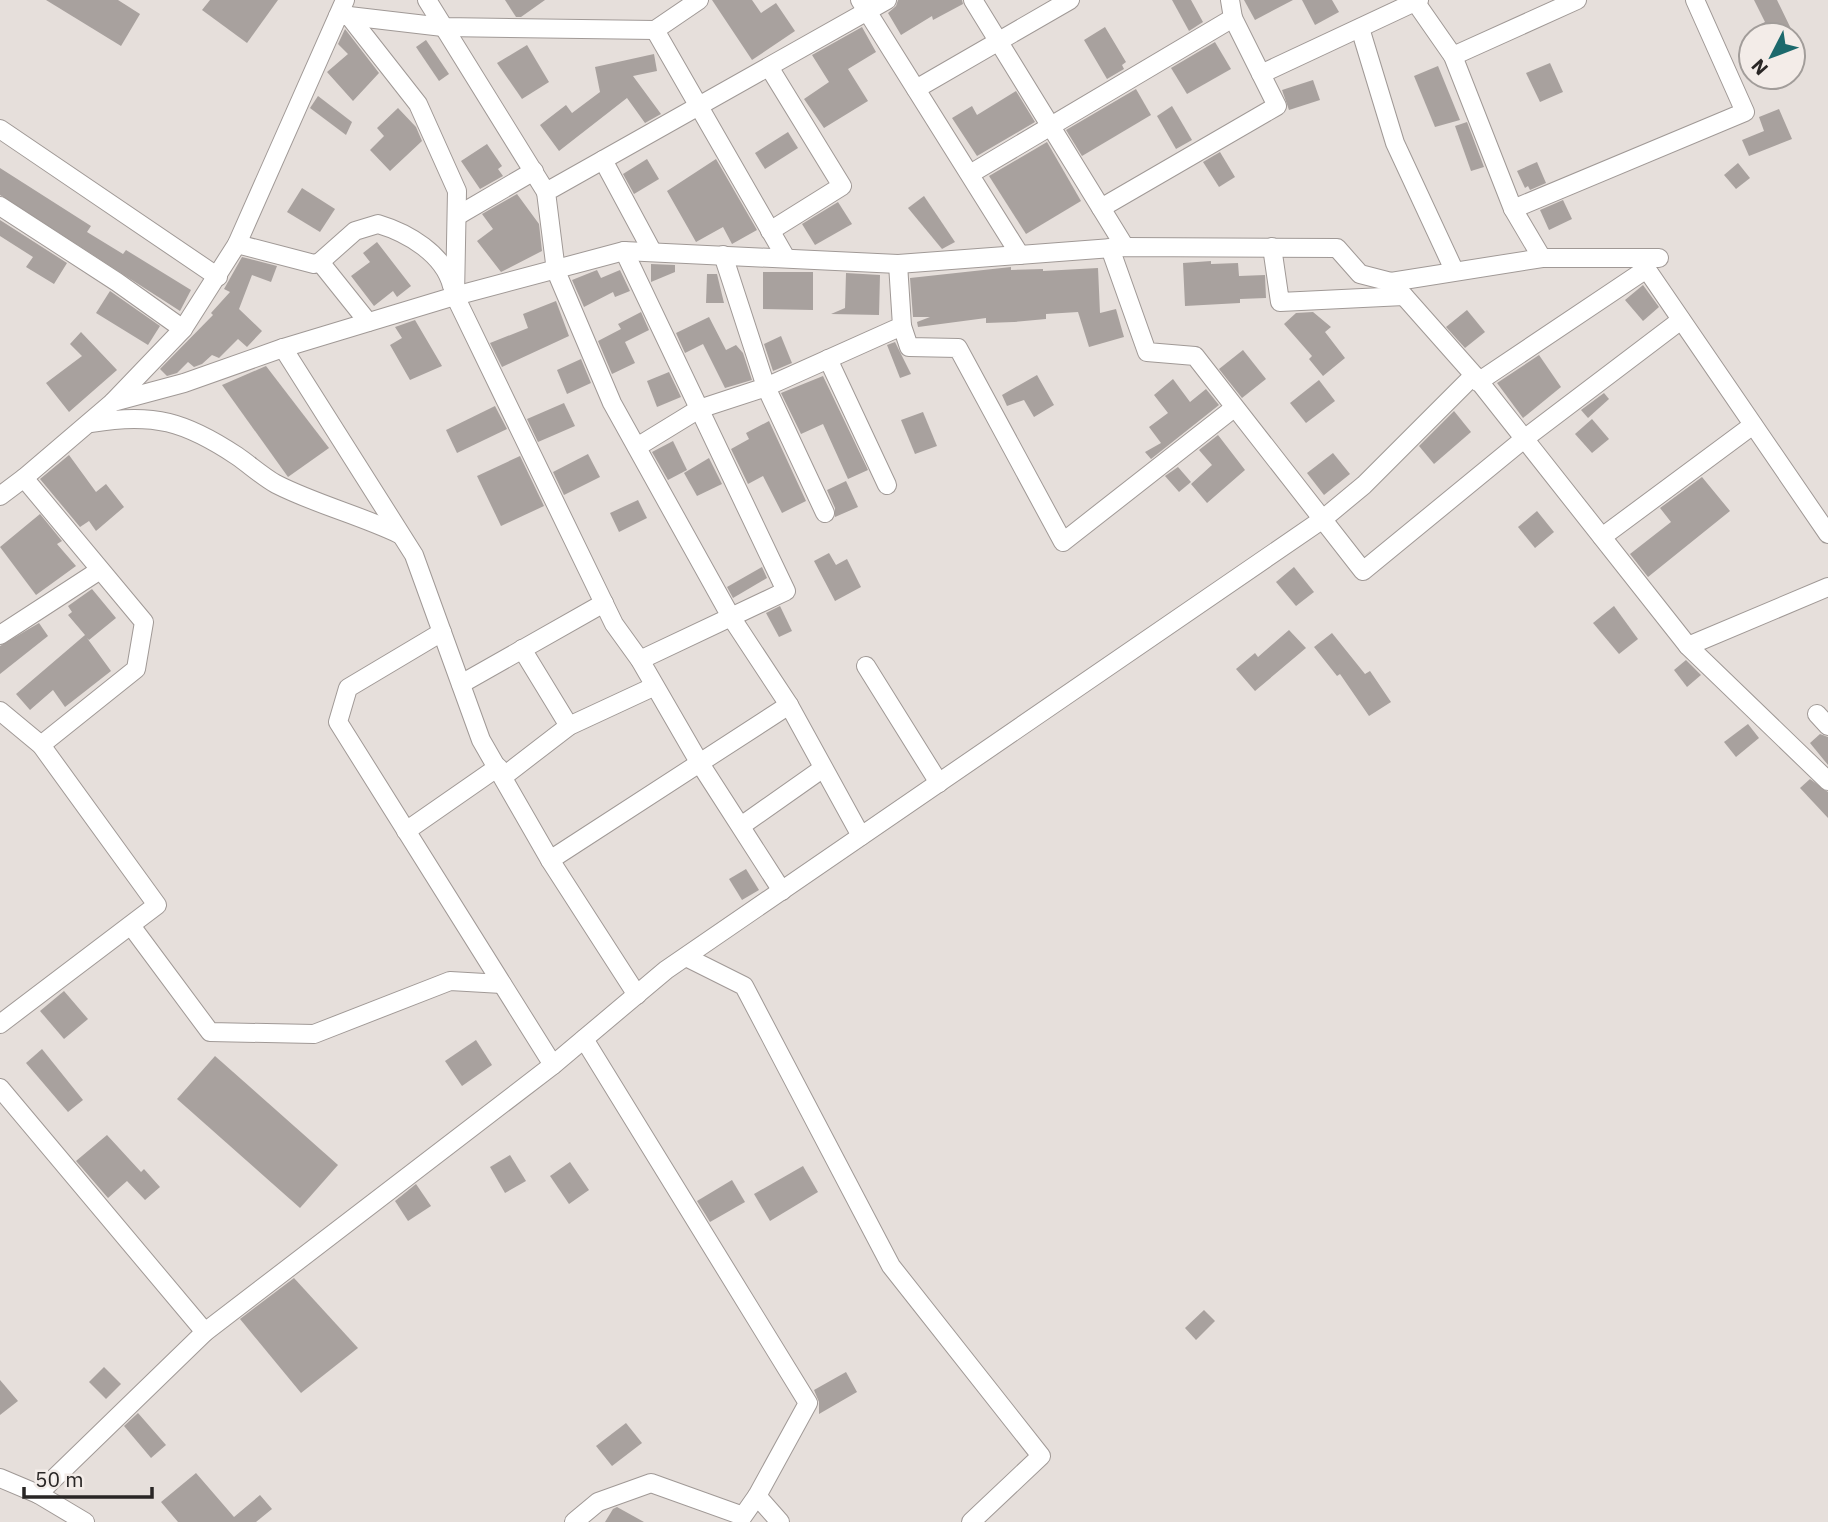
<svg xmlns="http://www.w3.org/2000/svg" width="1828" height="1522" font-family="'IBM Plex Sans',sans-serif">
<style>
.building{fill:#a8a19e}
.lines{fill:none;stroke-linecap:round;stroke-linejoin:round}
.minor-casing{stroke:#a09996;stroke-width:20}
.minor{stroke:#fff;stroke-width:18}
</style>
<rect width="100%" height="100%" fill="#e6dfdb"/>
<g class="building">
<path d="M46 0H118L140 14 121 46Z"/>
<path d="M210 0H278L247 43 202 10Z"/>
<path d="M505 0H545L521 17H516Z"/>
<path d="M712 0H752L761 13 776 3 795 31 752 60Z"/>
<path d="M898 0H962L963 4 933 20 932 16 901 35 888 13 896 6Z"/>
<path d="M1172 0H1191L1203 22 1189 31Z"/>
<path d="M1244 0H1293L1255 20Z"/>
<path d="M1302 0H1332L1339 12 1315 25Z"/>
<path d="M1754 0H1777L1794 35H1767L1761 24 1765 22Z"/>
<path d="M862 27 876 52 848 69 868 101 824 128 804 99 829 82 812 55Z"/>
<path d="M1105 27 1126 62 1122 65 1124 69 1107 79 1084 40Z"/>
<path d="M345 29 379 73 353 101 327 72 348 54 338 44Z"/>
<path d="M426 40 449 74 439 81 416 47Z"/>
<path d="M1215 42 1231 69 1187 94 1171 68Z"/>
<path d="M527 45 549 82 522 99 497 63Z"/>
<path d="M654 54 657 71 633 76 661 114 645 123 627 98 559 151 540 125 566 105 572 113 600 92 595 67Z"/>
<path d="M1550 63 1563 92 1540 102 1526 73Z"/>
<path d="M1438 66 1460 120 1435 127 1414 76Z"/>
<path d="M1313 80 1320 100 1289 110 1282 90Z"/>
<path d="M1136 89 1151 115 1082 156 1066 130Z"/>
<path d="M1016 91 1035 122 977 156 952 118 972 106 977 115Z"/>
<path d="M318 96 352 122 346 135 310 108Z"/>
<path d="M1172 106 1192 140 1176 149 1157 116Z"/>
<path d="M398 108 416 127 422 141 390 171 370 150 384 136 377 128Z"/>
<path d="M1779 109 1792 139 1749 156 1742 140 1764 131 1759 117Z"/>
<path d="M1467 122 1484 167 1471 171 1455 126Z"/>
<path d="M788 132 798 148 765 169 755 153Z"/>
<path d="M1047 142 1081 201 1026 234 989 176Z"/>
<path d="M487 144 502 166 498 169 503 176 480 189 461 161Z"/>
<path d="M1220 152 1235 177 1219 187 1203 162Z"/>
<path d="M647 159 659 179 634 194 623 174Z"/>
<path d="M716 159 757 230 732 244 723 227 696 242 667 191Z"/>
<path d="M1537 162 1546 183 1530 190 1528 186 1525 188 1517 171Z"/>
<path d="M1738 163 1750 178 1736 189 1724 175Z"/>
<path d="M0 168 91 226 87 232 123 254 126 250 191 290 180 311 0 195Z"/>
<path d="M302 188 335 209 320 232 287 212Z"/>
<path d="M517 194 539 224 542 251 501 272 477 241 493 229 482 214Z"/>
<path d="M924 196 955 242 942 249 908 208Z"/>
<path d="M1563 200 1572 219 1549 230 1540 210Z"/>
<path d="M838 202 852 224 815 245 802 224Z"/>
<path d="M0 220 67 263 54 284 26 267 33 257 0 236Z"/>
<path d="M377 242 411 286 397 297 393 291 374 306 351 276 370 262 363 253Z"/>
<path d="M242 257 277 266 271 282 252 275 239 309 262 331 247 347 238 339 219 358 212 355 202 364 194 367 188 362 177 373 167 376 160 369 213 315 211 313 230 292 224 289Z"/>
<path d="M1211 261V264L1238 263 1239 276 1265 275 1266 298 1240 299V303L1185 306 1183 263Z"/>
<path d="M651 264 675 265V272L651 282Z"/>
<path d="M1011 267V270L1043 269V271L1098 268 1100 313 1116 309 1124 337 1089 347 1078 312 1046 314V319L1014 322 986 323V318L918 327 917 322 930 317H913L910 278Z"/>
<path d="M597 270 601 278 620 270 630 291 615 297 613 292 584 307 572 280Z"/>
<path d="M763 272H813V310L763 309Z"/>
<path d="M846 273 880 275 879 315 831 314 845 308Z"/>
<path d="M707 274H717L724 303H706Z"/>
<path d="M1643 285 1659 307 1643 321 1625 300Z"/>
<path d="M110 291 160 326 148 345 96 313Z"/>
<path d="M556 301 569 336 502 367 490 343 528 328 523 314Z"/>
<path d="M1467 310 1485 332 1465 348 1446 327Z"/>
<path d="M641 312 649 330 625 342 635 363 612 374 598 341 621 329 618 324Z"/>
<path d="M1313 312 1331 327 1325 332 1345 358 1323 376 1309 359 1312 356 1284 324 1296 313Z"/>
<path d="M709 317 726 350 736 345 743 353 752 380 725 388 703 344 685 353 676 333Z"/>
<path d="M415 320 442 366 410 380 390 345 402 338 395 327Z"/>
<path d="M81 332 117 370 69 412 46 383 82 356 70 344Z"/>
<path d="M781 336 792 363 773 371 764 344Z"/>
<path d="M895 342 911 374 900 378 887 345Z"/>
<path d="M1243 350 1266 379 1242 398 1219 369Z"/>
<path d="M1539 355 1561 387 1523 418 1497 383Z"/>
<path d="M581 359 591 383 567 394 557 370Z"/>
<path d="M266 366 329 448 288 477 222 385Z"/>
<path d="M669 372 681 397 657 407 647 381Z"/>
<path d="M1037 375 1054 405 1034 417 1024 400 1007 406 1002 395Z"/>
<path d="M823 376 868 470 848 479 823 424 801 434 781 393Z"/>
<path d="M1173 379 1190 402 1206 389 1219 405 1151 459 1145 452 1161 443 1149 427 1168 413 1154 395Z"/>
<path d="M1319 380 1335 401 1306 423 1290 403Z"/>
<path d="M1604 393 1609 399 1588 418 1581 410Z"/>
<path d="M564 403 575 426 538 442 527 419Z"/>
<path d="M495 406 507 429 457 453 446 430Z"/>
<path d="M1454 411 1471 432 1434 464 1419 446Z"/>
<path d="M923 412 937 446 915 454 901 420Z"/>
<path d="M1592 419 1609 439 1592 453 1575 434Z"/>
<path d="M769 421 806 501 782 513 763 476 748 484 731 449 749 439 746 433Z"/>
<path d="M1218 435 1245 470 1207 503 1191 484 1212 465 1199 450Z"/>
<path d="M673 441 687 470 668 480 652 452Z"/>
<path d="M1333 453 1350 474 1324 495 1307 473Z"/>
<path d="M588 454 600 477 564 495 553 472Z"/>
<path d="M69 455 96 492 106 484 124 507 96 531 89 521 80 527 40 479Z"/>
<path d="M520 456 544 506 501 526 477 476Z"/>
<path d="M709 458 722 484 697 496 684 473Z"/>
<path d="M1178 467 1191 482 1179 492 1165 476Z"/>
<path d="M1702 477 1730 511 1648 577 1630 554 1671 522 1660 508Z"/>
<path d="M846 481 858 507 835 517V508L827 490Z"/>
<path d="M638 500 647 518 619 532 610 513Z"/>
<path d="M1537 511 1554 532 1535 548 1518 527Z"/>
<path d="M40 514 62 541 57 544 76 566 36 595 0 547Z"/>
<path d="M829 553 836 565 847 559 861 587 835 601 814 561Z"/>
<path d="M762 567 767 578 733 598 727 587Z"/>
<path d="M1294 567 1314 592 1296 606 1276 582Z"/>
<path d="M92 589 116 618 89 640 87 638 111 671 65 707 53 690 30 710 16 694 85 635 68 615 72 612 68 606Z"/>
<path d="M780 606 792 631 779 637 766 613Z"/>
<path d="M1614 606 1638 639 1619 654 1593 623Z"/>
<path d="M39 623 48 636 0 674V646Z"/>
<path d="M1289 630 1306 648 1255 691 1236 669 1255 653 1258 657Z"/>
<path d="M1332 633 1365 674 1370 671 1391 702 1369 716 1340 674 1337 676 1314 647Z"/>
<path d="M1686 660 1701 675 1687 687 1674 670Z"/>
<path d="M1748 724 1759 738 1736 757 1724 742Z"/>
<path d="M1820 734 1828 737V765L1810 743Z"/>
<path d="M1810 779 1828 792V818L1800 788Z"/>
<path d="M746 869 759 890 742 900 729 879Z"/>
<path d="M64 991 88 1019 64 1039 40 1011Z"/>
<path d="M476 1040 492 1065 462 1086 445 1061Z"/>
<path d="M42 1049 83 1100 68 1112 26 1063Z"/>
<path d="M215 1056 338 1165 300 1208 177 1099Z"/>
<path d="M107 1135 141 1172 144 1169 160 1187 145 1200 127 1181 108 1198 76 1161Z"/>
<path d="M510 1155 526 1181 505 1193 490 1167Z"/>
<path d="M570 1162 589 1190 569 1204 550 1176Z"/>
<path d="M803 1166 818 1192 770 1221 754 1194Z"/>
<path d="M732 1180 745 1202 710 1222 697 1201Z"/>
<path d="M416 1184 431 1206 408 1221 395 1201Z"/>
<path d="M294 1278 358 1348 301 1393 240 1319Z"/>
<path d="M1204 1310 1215 1321 1196 1340 1185 1328Z"/>
<path d="M104 1367 121 1384 106 1399 89 1382Z"/>
<path d="M846 1372 857 1392 819 1414V1402L814 1390Z"/>
<path d="M0 1380 18 1401 0 1415Z"/>
<path d="M138 1413 166 1445 151 1458 124 1426Z"/>
<path d="M626 1423 642 1443 612 1466 596 1446Z"/>
<path d="M196 1473 234 1517 260 1495 272 1509 256 1522H178L161 1502Z"/>
<path d="M617 1507 644 1522H605L613 1509Z"/>
</g>
<g class="lines">
<defs>
<g id="minor">
<path d="M427 0 546 192"/>
<path d="M699 0 655 30 786 258"/>
<path d="M860 0 1020 255"/>
<path d="M973 0 1125 247"/>
<path d="M1414 0 1453 56 1513 209 1542 258"/>
<path d="M338 16H349L418 104 457 191 455 296 614 624 640 660 699 762 782 891"/>
<path d="M349 16 443 27 655 30"/>
<path d="M1360 28 1395 143 1454 270"/>
<path d="M1453 56 1577 0"/>
<path d="M769 67 842 186 770 231"/>
<path d="M1261 74 1419 0"/>
<path d="M916 89 1070 0"/>
<path d="M0 129 218 277"/>
<path d="M603 160 652 251"/>
<path d="M970 174 1233 18 1230 0"/>
<path d="M0 206 117 282 183 329"/>
<path d="M1101 208 1277 106 1233 18"/>
<path d="M1513 209 1745 112 1695 0"/>
<path d="M457 216 534 171"/>
<path d="M237 244 314 264 320 262 355 231 378 224C408 233 444 254 452 286"/>
<path d="M1272 247 1280 302 1404 296"/>
<path d="M1110 248 1147 352 1195 356 1363 571 1524 439 1681 320"/>
<path d="M624 251 786 591 640 660"/>
<path d="M723 255 766 387 825 513"/>
<path d="M1639 258 1828 534"/>
<path d="M320 262 368 322"/>
<path d="M1391 282 1542 258H1659"/>
<path d="M902 326 909 347 958 348 1063 542 1234 408"/>
<path d="M283 348 414 555 481 740 550 860 637 995"/>
<path d="M828 359 887 485"/>
<path d="M1478 382 1645 270"/>
<path d="M113 402 183 329 237 244 345 0"/>
<path d="M92 423C153 412 186 422 237 456 250 465 262 476 276 484 315 504 359 515 399 534"/>
<path d="M637 447 699 409 766 387 902 326 898 264"/>
<path d="M24 478 113 402 184 383 283 348 455 296 624 251 898 264 1125 247 1337 248 1360 274 1391 282 1404 296 1474 375 1688 646 1828 781"/>
<path d="M0 496 24 478 144 622 136 669 41 745 0 711"/>
<path d="M1602 537 1753 425"/>
<path d="M442 632 348 688 338 722 553 1065"/>
<path d="M0 635 100 570"/>
<path d="M1688 646 1828 587"/>
<path d="M522 649 569 726"/>
<path d="M866 666 939 783"/>
<path d="M461 684 604 603"/>
<path d="M1817 714 1828 726"/>
<path d="M504 776 569 726 653 687"/>
<path d="M741 826 822 769"/>
<path d="M406 831 498 767"/>
<path d="M861 836 789 705 731 617 612 403 556 271 546 192 887 0"/>
<path d="M550 860 789 705"/>
<path d="M132 927 210 1032 314 1034 450 981 502 984"/>
<path d="M686 957 744 986 891 1266 1041 1456 971 1522"/>
<path d="M0 1024 157 905 41 745"/>
<path d="M584 1039 808 1403 757 1496 780 1522"/>
<path d="M0 1088 205 1332"/>
<path d="M0 1478 38 1494 205 1332 553 1065 666 970 1323 519 1364 485 1474 375"/>
<path d="M38 1494 85 1522"/>
<path d="M574 1522 598 1502 651 1483 743 1516 757 1496"/>
</g>
</defs>
<use href="#minor" class="minor-casing"/>
<use href="#minor" class="minor"/>
</g>
<g transform="translate(1772 56) rotate(228)"><circle r="33" fill="#f3ece8" stroke="#a29d9a" stroke-width="2"/>
<path d="M0-5L12 26L0 18L-12 26Z" fill="#1c696c"/>
<text y="-10" font-size="19" font-weight="bold" text-anchor="middle" fill="#292625">N</text>
</g>
<path d="M24 1487v10h128v-10" fill="none" stroke="#292625" stroke-width="3.5"/>
<text x="35" y="1487" font-size="21" fill="#292625" stroke="#f3ece8" stroke-width="5" paint-order="stroke">50 m</text>
</svg>
